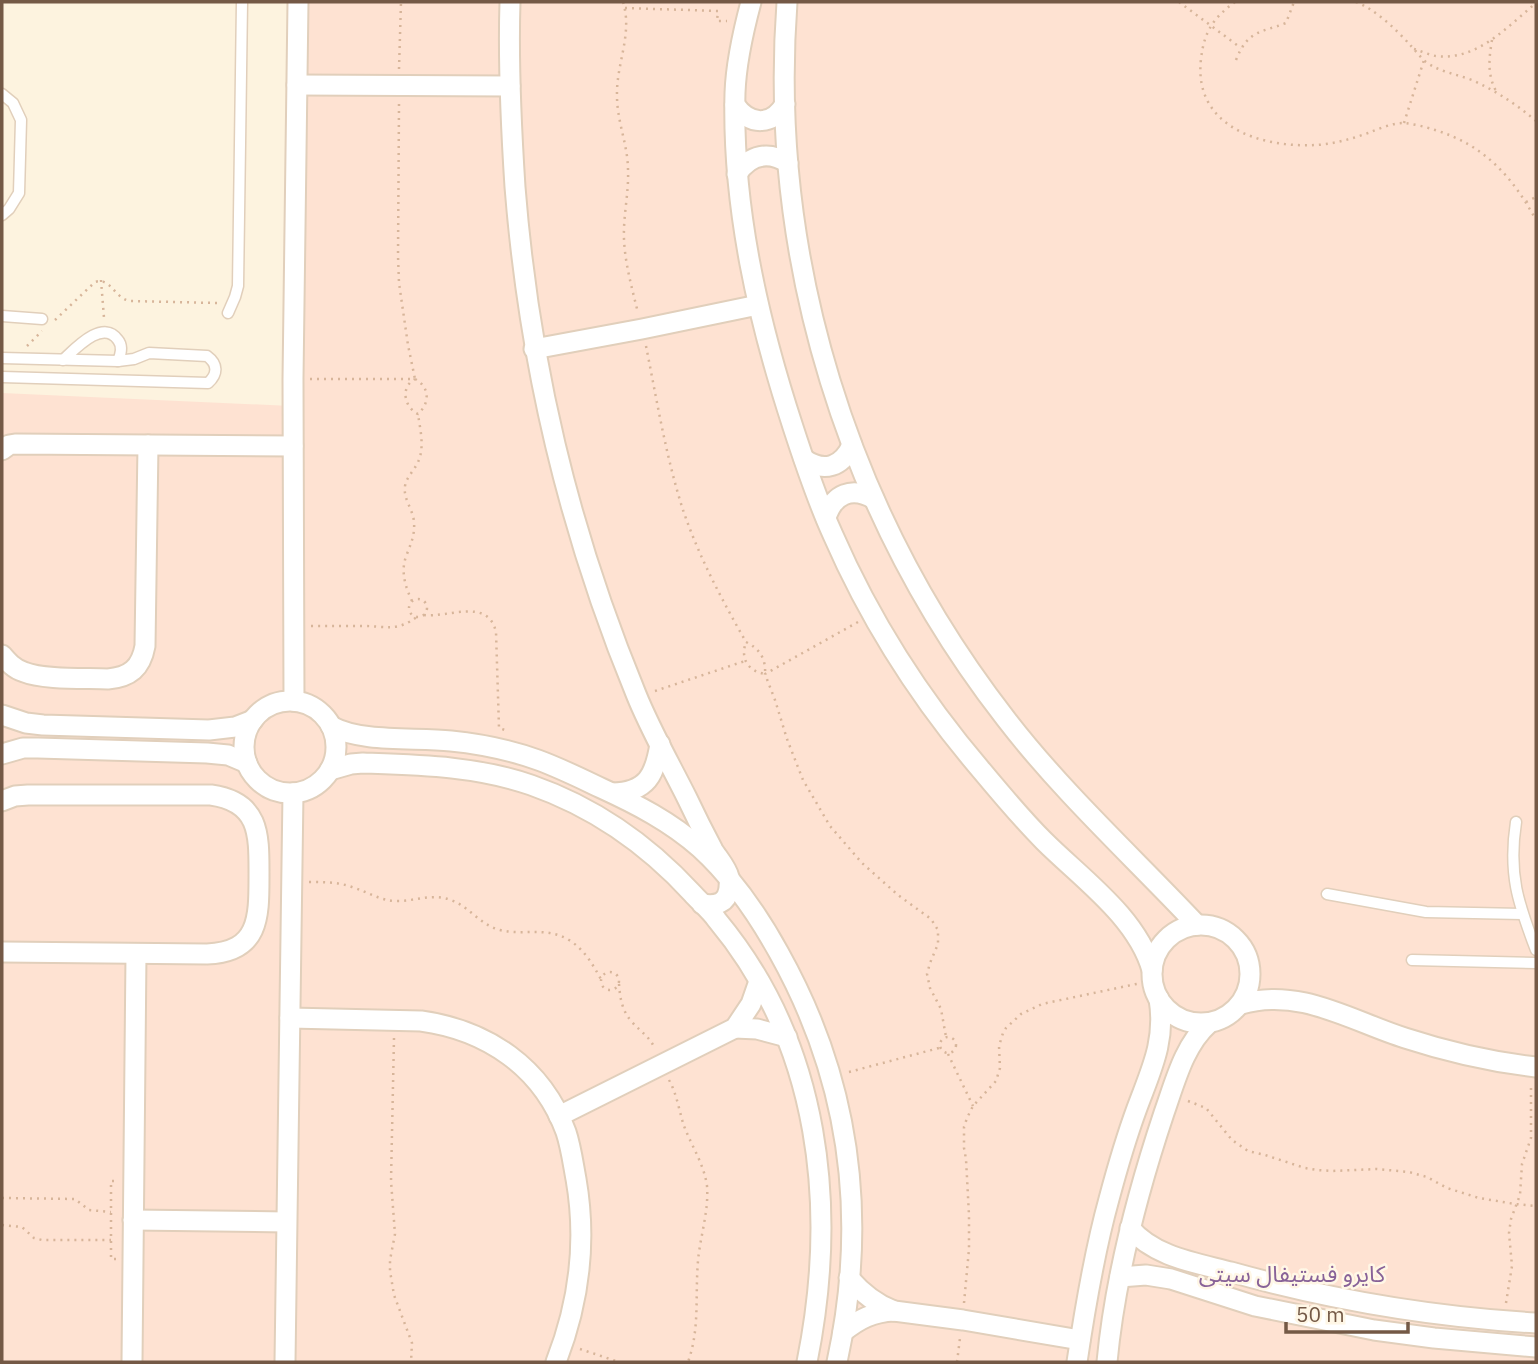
<svg xmlns="http://www.w3.org/2000/svg" width="1538" height="1364" font-family="'IBM Plex Sans','Noto Sans Arabic',sans-serif">
<style>
.commercial{fill:#fee2d2}
.lines{fill:none;stroke-linecap:round;stroke-linejoin:round}
.service-casing{stroke:#e1cfbb;stroke-width:13}
.minor-casing{stroke:#e1cfbb;stroke-width:23}
.path{stroke:#d7b59a;stroke-width:2.5;stroke-dasharray:2 5;stroke-linecap:butt}
.service{stroke:#fff;stroke-width:10}
.minor{stroke:#fff;stroke-width:19}
.labels{text-anchor:middle;stroke-width:5;stroke-linejoin:round;paint-order:stroke}
.quarter-label{font-size:23px;fill:#886298;stroke:#fff7e6}
</style>
<rect width="100%" height="100%" fill="#fdf3df"/>
<path class="commercial" d="M298 2H1536V1362H2V393L291 406Z"/>
<g class="lines">
<defs>
<g id="service">
<path d="M2 94 13 103 21 120 19 193 9 209 2 215"/>
<path d="M228 313 235 297 238 286 242 2"/>
<path d="M2 316 42 319"/>
<path d="M2 358 118 361 134 359 149 353 207 356C218 364 218 374 208 383L2 377"/>
<path d="M63 360C75 349 103 318 118 340 123 346 121 354 118 361"/>
<path d="M1516 822C1508 874 1518 903 1536 950"/>
<path d="M1327 894 1426 912 1522 914"/>
<path d="M1412 960 1536 963"/>
</g>
<g id="minor">
<path d="M510 2C508 63 511 125 515 187 529 364 568 529 636 694 650 729 670 764 687 798 695 815 704 833 713 850 718 858 727 868 729 877 730 881 729 884 729 888 727 904 716 906 702 904"/>
<path d="M751 2C743 32 736 62 735 93 732 207 758 320 793 427 805 464 817 500 833 535 870 620 922 701 982 771 1002 795 1022 819 1044 841 1081 878 1137 917 1152 970"/>
<path d="M787 2C768 259 848 516 1006 719 1063 793 1133 857 1197 925"/>
<path d="M297 85 510 86"/>
<path d="M735 105C750 126 772 126 785 104"/>
<path d="M737 174C750 154 769 151 788 163"/>
<path d="M534 349 642 329 758 305"/>
<path d="M2 450 9 445 15 444 293 446"/>
<path d="M804 459C824 473 842 467 852 445"/>
<path d="M826 518C833 494 852 486 874 499"/>
<path d="M2 655C8 662 14 669 24 672 43 680 86 678 108 679 130 677 141 668 145 646L148 445"/>
<path d="M294 701 293 379 298 2"/>
<circle cx="290" cy="747" r="46"/>
<path d="M2 715 26 723 43 725 209 730 235 727 253 720"/>
<path d="M331 726C362 743 415 737 451 741 481 744 510 750 538 760 560 768 580 778 601 788 636 804 671 822 700 848 733 878 758 915 779 953 851 1082 868 1219 837 1362"/>
<path d="M2 754 23 748H38L207 753 228 755 247 763"/>
<path d="M330 770 351 764 363 763C420 765 476 766 531 785 594 807 647 844 692 893 700 902 710 910 717 920 821 1045 838 1208 807 1362"/>
<path d="M613 793C647 792 655 775 660 744"/>
<path d="M2 801 15 796 28 795H211C261 802 259 836 259 877 259 918 259 952 207 954L2 952"/>
<circle cx="1201" cy="974" r="49"/>
<path d="M1241 1004C1300 987 1351 1021 1405 1038 1448 1052 1492 1062 1536 1067"/>
<path d="M290 1018 421 1021C487 1030 542 1067 566 1132 571 1147 573 1163 576 1179 587 1242 579 1303 556 1362"/>
<path d="M735 1028 757 1029 787 1037"/>
<path d="M559 1116 735 1028 751 1004 759 981"/>
<path d="M133 1220 286 1222"/>
<path d="M1130 1228C1154 1257 1197 1263 1231 1272 1331 1300 1433 1317 1536 1323"/>
<path d="M1120 1277 1146 1275 1171 1279 1255 1306 1374 1330 1434 1338 1536 1347"/>
<path d="M849 1278C862 1293 875 1304 894 1311"/>
<path d="M843 1332C859 1319 873 1312 894 1311L963 1320 1080 1340"/>
<path d="M132 1362 136 954"/>
<path d="M285 1362 293 793"/>
<path d="M1077 1362C1085 1308 1094 1253 1109 1199 1117 1169 1126 1138 1137 1108 1151 1070 1166 1041 1159 999"/>
<path d="M1107 1362C1115 1277 1137 1194 1164 1113 1175 1082 1184 1045 1209 1023"/>
</g>
</defs>
<use href="#service" class="service-casing"/>
<use href="#minor" class="minor-casing"/>
<g class="path">
<path d="M623 2C633 34 616 64 617 96 617 122 628 145 628 170 629 193 623 216 624 239 625 264 632 288 638 313"/>
<path d="M1179 2 1241 48"/>
<path d="M1235 2C1213 18 1204 32 1201 59 1193 127 1261 148 1316 145 1334 144 1351 139 1368 133 1379 129 1391 123 1404 123 1414 124 1426 127 1435 130 1484 145 1512 176 1536 220"/>
<path d="M1356 2C1375 9 1397 30 1411 46 1416 51 1420 57 1426 62 1440 72 1456 74 1472 80 1496 91 1516 104 1536 121"/>
<path d="M625 8 718 11 717 21H727"/>
<path d="M1492 40C1489 58 1487 74 1496 91"/>
<path d="M1414 49C1421 51 1429 55 1436 56 1477 61 1507 27 1536 3"/>
<path d="M1236 60C1248 30 1260 33 1286 23L1294 2"/>
<path d="M399 69 401 2"/>
<path d="M399 104 398 256 399 283 408 345 415 379"/>
<path d="M1404 123 1424 60"/>
<path d="M1526 202 1536 197"/>
<path d="M101 280 104 318"/>
<path d="M55 320 95 282C111 277 114 298 130 301L217 303"/>
<path d="M27 346 42 331"/>
<path d="M646 346C657 401 666 457 683 510 699 557 722 600 746 642"/>
<path d="M310 379H415C430 387 430 403 418 414 404 407 400 387 415 379"/>
<circle cx="418" cy="608" r="9"/>
<path d="M412 601C405 586 400 570 407 554 411 543 415 535 414 522 413 509 403 499 405 486 407 476 414 471 418 462 425 447 420 429 418 414"/>
<path d="M424 615C448 618 488 597 496 632L499 728 508 731"/>
<path d="M858 622 765 674 775 700 787 739 803 780 830 826 862 863 898 895 931 919 938 930V944L930 963 927 974 930 988 941 1009 946 1037"/>
<path d="M311 626C329 626 346 626 363 626 387 626 396 632 417 617"/>
<path d="M746 642C760 649 766 659 765 674 748 671 740 659 746 642Z"/>
<path d="M655 691 745 661"/>
<path d="M309 882C324 882 338 882 352 887 368 892 380 901 398 901 416 901 432 893 451 900 470 907 480 925 500 930 524 936 546 926 569 940 585 950 593 965 602 981"/>
<circle cx="610" cy="981" r="9"/>
<path d="M619 984C620 998 622 1011 632 1022 641 1032 650 1037 655 1049"/>
<circle cx="948" cy="1045" r="8"/>
<path d="M394 1038 391 1181 395 1234 390 1260V1271L394 1295 412 1343 411 1362"/>
<path d="M948 1054 973 1106"/>
<path d="M849 1072 939 1048"/>
<path d="M669 1080C677 1094 679 1111 684 1126 692 1147 704 1164 707 1186 709 1211 700 1237 698 1261 695 1296 700 1329 688 1362"/>
<path d="M1188 1101 1206 1108 1232 1140 1248 1151 1265 1155 1305 1168 1317 1170 1332 1171 1377 1169 1409 1172 1427 1177 1447 1188 1479 1198 1515 1204 1536 1206"/>
<path d="M2 1198 75 1199 89 1210 111 1212"/>
<path d="M2 1225 22 1227 34 1238 42 1240H111"/>
<path d="M116 1259H111V1181H116"/>
<path d="M964 1303 969 1249V1215L966 1159 964 1148V1127L967 1118 973 1106 996 1081 1000 1068 999 1046 1003 1033 1006 1028 1021 1014 1042 1004 1141 983"/>
<path d="M1506 1303 1512 1266 1509 1233 1511 1219 1520 1195 1522 1164 1531 1138V1083"/>
<path d="M580 1349 619 1362"/>
<path d="M957 1362 960 1338"/>
</g>
<use href="#service" class="service"/>
<use href="#minor" class="minor"/>
</g>
<g class="labels">
<g class="quarter-label">
<text x="1292" y="1282">كايرو فستيفال سيتى</text>
</g>
</g>
<rect width="1538" height="1364" fill="none" stroke="#745946" stroke-width="7"/>
<path d="M1286 1322v10h122v-10" fill="none" stroke="#745946" stroke-width="3.5"/>
<text x="1296" y="1322" font-size="21" fill="#745946" stroke="#fff7e6" stroke-width="5" paint-order="stroke">50 m</text>
</svg>
